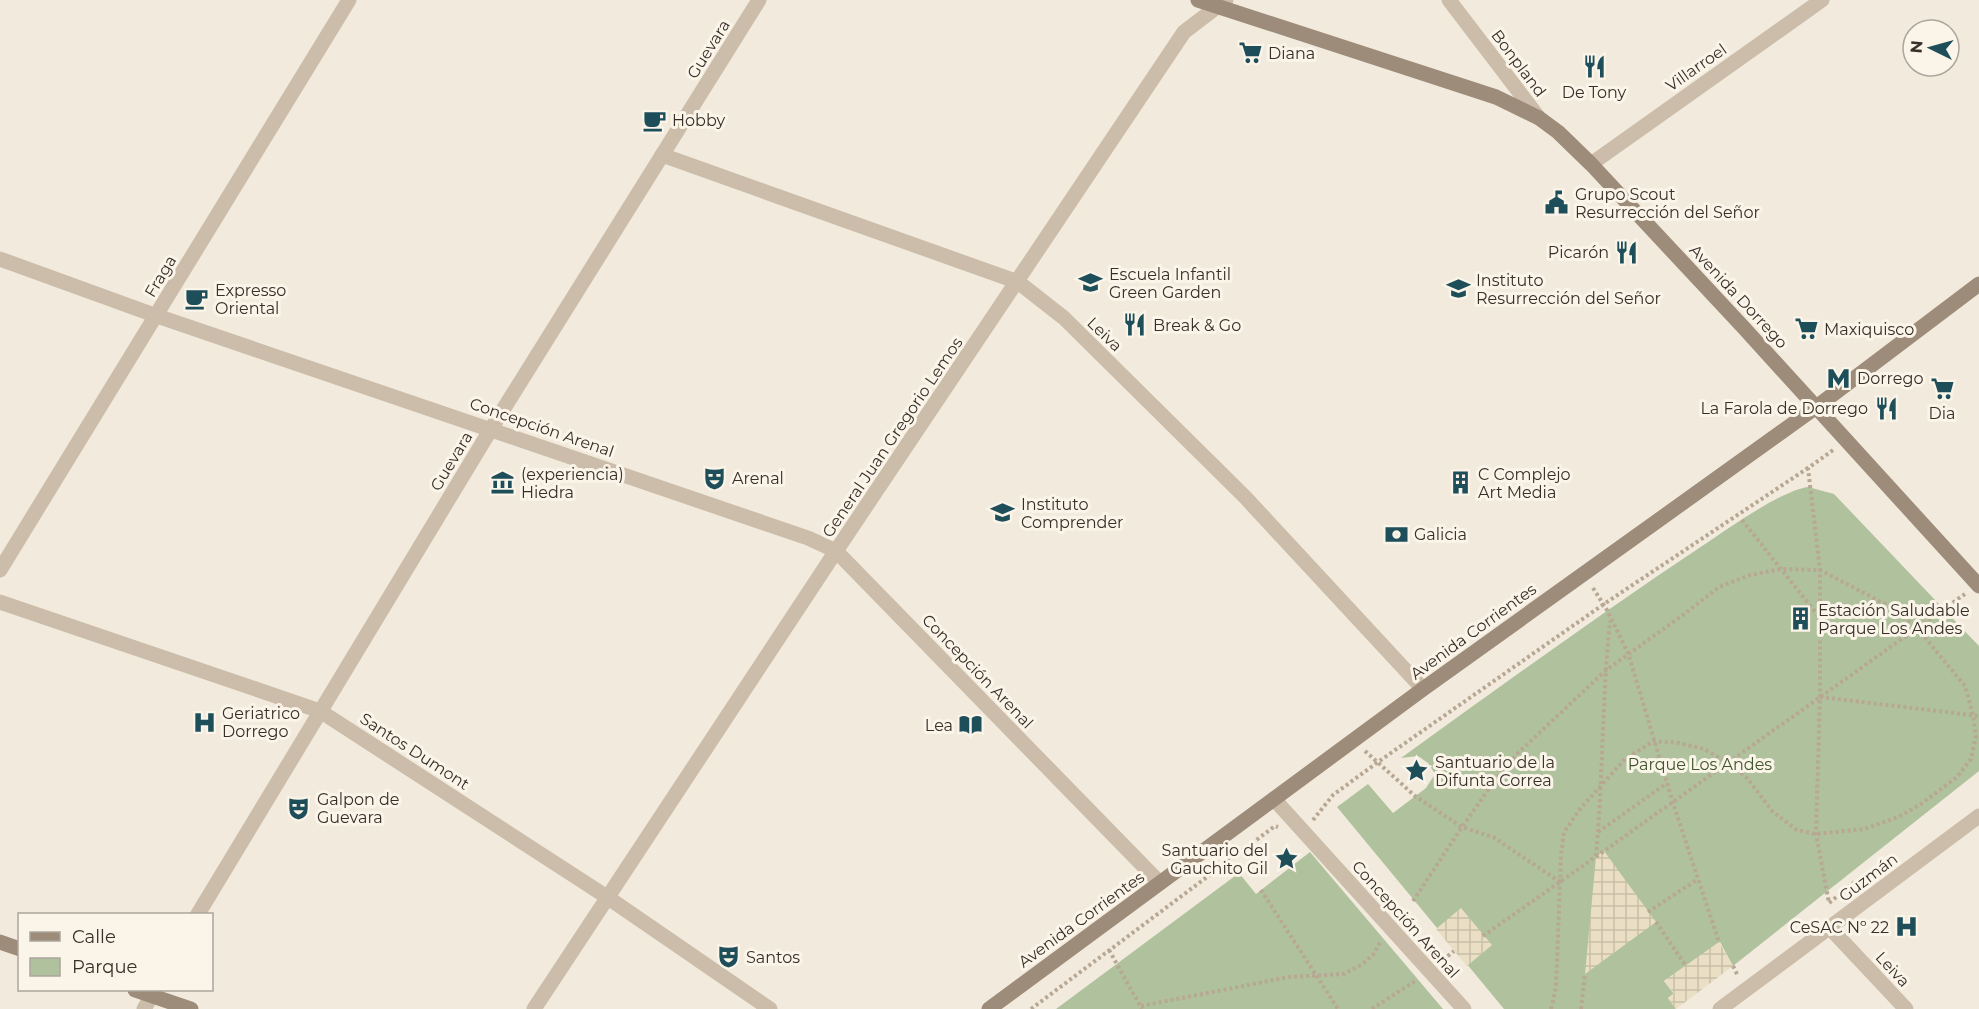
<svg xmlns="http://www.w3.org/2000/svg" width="1979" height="1009" font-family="Montserrat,sans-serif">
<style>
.green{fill:#b0c29d}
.plaza{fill:url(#plaza-grid)}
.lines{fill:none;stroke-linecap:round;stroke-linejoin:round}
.path{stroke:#b7a793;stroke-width:4;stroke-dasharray:3 3;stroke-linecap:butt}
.street{stroke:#cbbda9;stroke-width:15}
.secondary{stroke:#9e8c7a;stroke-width:15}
.labels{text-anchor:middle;stroke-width:6;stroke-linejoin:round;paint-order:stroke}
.street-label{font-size:16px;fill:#382f29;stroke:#faf4e9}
.poi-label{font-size:16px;fill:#382f29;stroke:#faf4e9;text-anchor:start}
.park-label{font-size:16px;fill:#41562c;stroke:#faf4e9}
</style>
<defs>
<pattern id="plaza-grid" width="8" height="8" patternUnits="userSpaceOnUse" patternTransform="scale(1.5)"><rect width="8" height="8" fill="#eadec4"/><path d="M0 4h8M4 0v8" fill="none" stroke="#c9bfa8"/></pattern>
</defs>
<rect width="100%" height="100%" fill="#f2ebdd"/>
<g class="green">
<path d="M1808 487 1834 494 1979 646V771L1733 966 1720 942 1664 981 1674 994 1668 998 1676 1009H1504L1337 807 1368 784 1393 813 1426 788 1435 774 1428 763 1418 756 1401 758C1501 686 1600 614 1702 546 1728 529 1780 491 1808 487Z"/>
<path d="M1310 852 1443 1009H1056L1239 873 1256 894Z"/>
</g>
<g class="plaza">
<path d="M1604 851 1656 922 1585 974 1596 857Z"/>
<path d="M1461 908 1492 945 1467 966 1436 929Z"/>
<path d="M1719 942 1733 966 1676 1009 1668 998 1674 993 1664 981Z"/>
</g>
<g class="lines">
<g class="path">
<path d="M1833 450 1808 468 1820 570V697L1816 834 1829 903 1856 881 1860 886"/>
<path d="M1742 520 1820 618"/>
<path d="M1593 588 1607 610 1628 653 1673 803 1719 942"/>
<path d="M1820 697 1979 716"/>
<path d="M1365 751 1415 796 1462 827 1493 837 1560 882"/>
<path d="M1313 820 1333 795 1378 762 1604 604 1808 468"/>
<path d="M1598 832 1667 783"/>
<path d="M1596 856C1603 778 1602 699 1610 621"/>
<path d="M1261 890 1338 1009"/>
<path d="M1413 901 1462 827 1496 779 1518 753 1605 671 1683 615 1719 587 1750 575 1781 569 1820 570 1887 605 1917 628 1965 686 1973 715 1976 736 1971 759 1957 777 1921 804 1898 817 1864 829 1816 834 1797 830 1773 812 1747 778 1729 763 1704 749 1679 743 1654 741 1625 759 1580 809 1564 832 1561 855 1556 987 1551 1009"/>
<path d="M1648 912 1698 879"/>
<path d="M1656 922 1686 966"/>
<path d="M1483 936 1604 851 1965 594"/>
<path d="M1109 950 1142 1009"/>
<path d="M1443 960 1454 951"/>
<path d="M1733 966 1738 976"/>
<path d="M1141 1006 1289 977 1344 974 1361 965 1373 955 1381 941"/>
<path d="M1031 1009 1275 826 1278 827"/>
<path d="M1372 1009 1415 981"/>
<path d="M1581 1009 1585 974"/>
</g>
<g class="street">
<path d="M1449 0 1539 118"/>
<path d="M662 155 1018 282 1064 318 1245 497 1423 689"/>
<path d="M1591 164 1822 0"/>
<path d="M0 259 157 316 808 538 836 551 1160 883"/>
<path d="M0 570 349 0"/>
<path d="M0 602 320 711 607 897 770 1009"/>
<path d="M1274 799 1464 1009"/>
<path d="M198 914 491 429 759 0"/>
<path d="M1830 928 1906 1009"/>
<path d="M144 1009 155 990"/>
<path d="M534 1009 836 551 1184 32 1226 0"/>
<path d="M1720 1009 1979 816"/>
</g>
<g class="secondary">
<path d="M1198 0 1496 97 1539 118 1558 132 1591 164 1744 328 1979 586"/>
<path d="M0 942 20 949"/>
<path d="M135 990 191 1009"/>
<path d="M989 1009 1423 689 1815 408 1979 284"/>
</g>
</g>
<defs>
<symbol id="supermarket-bare" viewBox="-9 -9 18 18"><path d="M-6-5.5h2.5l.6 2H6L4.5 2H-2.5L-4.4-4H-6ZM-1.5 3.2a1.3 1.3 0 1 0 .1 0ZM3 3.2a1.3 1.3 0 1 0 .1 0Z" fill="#1e4e59" stroke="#faf4e9" stroke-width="2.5" paint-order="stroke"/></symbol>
<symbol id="restaurant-bare" viewBox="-9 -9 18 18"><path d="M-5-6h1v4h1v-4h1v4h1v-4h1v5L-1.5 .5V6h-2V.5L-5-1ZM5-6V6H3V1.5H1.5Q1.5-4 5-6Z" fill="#1e4e59" stroke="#faf4e9" stroke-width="2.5" paint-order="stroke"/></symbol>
<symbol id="cafe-bare" viewBox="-9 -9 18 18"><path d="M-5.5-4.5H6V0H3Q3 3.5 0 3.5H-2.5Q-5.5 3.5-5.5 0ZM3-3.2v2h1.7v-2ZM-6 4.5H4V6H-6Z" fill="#1e4e59" stroke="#faf4e9" stroke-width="2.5" paint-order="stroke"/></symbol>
<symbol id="civic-bare" viewBox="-9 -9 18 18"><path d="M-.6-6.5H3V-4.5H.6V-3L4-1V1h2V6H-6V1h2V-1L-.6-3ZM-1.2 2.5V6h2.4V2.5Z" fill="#1e4e59" stroke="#faf4e9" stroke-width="2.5" paint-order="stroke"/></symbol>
<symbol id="school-bare" viewBox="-9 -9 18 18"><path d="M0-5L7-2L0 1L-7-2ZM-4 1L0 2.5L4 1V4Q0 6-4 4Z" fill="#1e4e59" stroke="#faf4e9" stroke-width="2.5" paint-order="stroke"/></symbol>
<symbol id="metro-bare" viewBox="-9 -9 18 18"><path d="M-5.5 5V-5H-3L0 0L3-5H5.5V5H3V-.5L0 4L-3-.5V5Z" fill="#1e4e59" stroke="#faf4e9" stroke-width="2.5" paint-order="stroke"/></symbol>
<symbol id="theatre-bare" viewBox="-9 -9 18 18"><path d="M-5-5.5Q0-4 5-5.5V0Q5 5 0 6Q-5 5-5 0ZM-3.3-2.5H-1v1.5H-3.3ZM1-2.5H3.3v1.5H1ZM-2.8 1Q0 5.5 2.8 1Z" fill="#1e4e59" stroke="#faf4e9" stroke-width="2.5" paint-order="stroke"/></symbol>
<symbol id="museum-bare" viewBox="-9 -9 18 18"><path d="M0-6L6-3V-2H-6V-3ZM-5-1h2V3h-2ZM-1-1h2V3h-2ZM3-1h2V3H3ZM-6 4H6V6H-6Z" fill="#1e4e59" stroke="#faf4e9" stroke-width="2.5" paint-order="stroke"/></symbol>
<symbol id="building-bare" viewBox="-9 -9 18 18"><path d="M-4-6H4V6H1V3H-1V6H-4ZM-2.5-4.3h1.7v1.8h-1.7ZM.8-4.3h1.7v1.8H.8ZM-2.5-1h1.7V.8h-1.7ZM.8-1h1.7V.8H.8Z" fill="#1e4e59" stroke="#faf4e9" stroke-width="2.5" paint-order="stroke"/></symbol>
<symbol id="bank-bare" viewBox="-9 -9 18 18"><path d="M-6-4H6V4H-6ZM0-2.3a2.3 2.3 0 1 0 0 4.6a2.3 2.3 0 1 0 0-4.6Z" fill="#1e4e59" stroke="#faf4e9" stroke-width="2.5" paint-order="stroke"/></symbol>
<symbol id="hospital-bare" viewBox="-9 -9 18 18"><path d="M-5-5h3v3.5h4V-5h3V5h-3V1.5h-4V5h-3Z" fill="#1e4e59" stroke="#faf4e9" stroke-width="2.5" paint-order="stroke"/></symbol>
<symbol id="library-bare" viewBox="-9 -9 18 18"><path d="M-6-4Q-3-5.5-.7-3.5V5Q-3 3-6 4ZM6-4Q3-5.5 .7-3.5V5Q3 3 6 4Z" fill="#1e4e59" stroke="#faf4e9" stroke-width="2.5" paint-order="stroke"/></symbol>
<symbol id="sight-bare" viewBox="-9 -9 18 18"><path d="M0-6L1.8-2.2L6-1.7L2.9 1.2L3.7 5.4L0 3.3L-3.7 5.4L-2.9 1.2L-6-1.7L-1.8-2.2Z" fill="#1e4e59" stroke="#faf4e9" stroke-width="2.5" paint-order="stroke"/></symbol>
</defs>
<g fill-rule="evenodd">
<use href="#supermarket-bare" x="1234" y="36" width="33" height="33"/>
<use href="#restaurant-bare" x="1578" y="50" width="33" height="33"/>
<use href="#cafe-bare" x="638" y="104" width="33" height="33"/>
<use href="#civic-bare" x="1540" y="186" width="33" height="33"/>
<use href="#restaurant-bare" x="1610" y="236" width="33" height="33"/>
<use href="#school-bare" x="1074" y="266" width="33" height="33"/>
<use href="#school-bare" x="1442" y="272" width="33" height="33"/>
<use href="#cafe-bare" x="180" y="282" width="33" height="33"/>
<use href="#restaurant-bare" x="1118" y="308" width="33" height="33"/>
<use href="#supermarket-bare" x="1790" y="312" width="33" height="33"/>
<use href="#metro-bare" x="1822" y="362" width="33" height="33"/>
<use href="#supermarket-bare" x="1926" y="372" width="33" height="33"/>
<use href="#restaurant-bare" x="1870" y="392" width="33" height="33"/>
<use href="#theatre-bare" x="698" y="462" width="33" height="33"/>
<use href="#museum-bare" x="486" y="466" width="33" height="33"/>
<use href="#building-bare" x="1444" y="466" width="33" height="33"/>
<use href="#school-bare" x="986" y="496" width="33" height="33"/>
<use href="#bank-bare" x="1380" y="518" width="33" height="33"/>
<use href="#building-bare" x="1784" y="602" width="33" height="33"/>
<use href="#hospital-bare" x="188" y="706" width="33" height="33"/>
<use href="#library-bare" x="954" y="708" width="33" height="33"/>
<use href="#sight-bare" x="1400" y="754" width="33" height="33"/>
<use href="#theatre-bare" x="282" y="792" width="33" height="33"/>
<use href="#sight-bare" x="1270" y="842" width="33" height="33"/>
<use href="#hospital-bare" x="1890" y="910" width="33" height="33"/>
<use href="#theatre-bare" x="712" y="940" width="33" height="33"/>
</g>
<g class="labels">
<g class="street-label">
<text transform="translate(708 49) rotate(-58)" y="6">Guevara</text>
<text transform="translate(1519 63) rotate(53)" y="6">Bonpland</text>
<text transform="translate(1696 67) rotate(-35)" y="6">Villarroel</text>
<text transform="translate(160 276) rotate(-59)" y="6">Fraga</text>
<text transform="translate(1739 296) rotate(47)" y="6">Avenida Dorrego</text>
<text transform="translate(1105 334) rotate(44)" y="6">Leiva</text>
<text transform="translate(542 427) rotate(19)" y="6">Concepción Arenal</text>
<text transform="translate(892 437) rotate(-56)" y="6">General Juan Gregorio Lemos</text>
<text transform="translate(451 461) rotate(-59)" y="6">Guevara</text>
<text transform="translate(1473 631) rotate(-36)" y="6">Avenida Corrientes</text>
<text transform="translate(978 671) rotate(46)" y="6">Concepción Arenal</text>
<text transform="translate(415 751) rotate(33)" y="6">Santos Dumont</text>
<text transform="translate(1868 877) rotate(-37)" y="6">Guzmán</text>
<text transform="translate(1081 919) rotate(-36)" y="6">Avenida Corrientes</text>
<text transform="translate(1406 919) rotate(48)" y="6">Concepción Arenal</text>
<text transform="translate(1893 969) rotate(47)" y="6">Leiva</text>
</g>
<g class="poi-label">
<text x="1268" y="59">Diana</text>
<text x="1594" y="98" text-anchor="middle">De Tony</text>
<text x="672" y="126">Hobby</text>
<text x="1575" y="200">Grupo Scout<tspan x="1575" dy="18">Resurrección del Señor</tspan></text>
<text x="1609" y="258" text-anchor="end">Picarón</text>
<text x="1109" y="280">Escuela Infantil<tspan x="1109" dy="18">Green Garden</tspan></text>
<text x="1476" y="286">Instituto<tspan x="1476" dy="18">Resurrección del Señor</tspan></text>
<text x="215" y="296">Expresso<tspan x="215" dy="18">Oriental</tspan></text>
<text x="1153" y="331">Break &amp; Go</text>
<text x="1824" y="335">Maxiquisco</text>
<text x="1857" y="384">Dorrego</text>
<text x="1868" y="414" text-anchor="end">La Farola de Dorrego</text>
<text x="1942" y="419" text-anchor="middle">Dia</text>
<text x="521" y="480">(experiencia)<tspan x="521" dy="18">Hiedra</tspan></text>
<text x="1478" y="480">C Complejo<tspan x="1478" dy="18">Art Media</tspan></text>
<text x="732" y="484">Arenal</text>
<text x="1021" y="510">Instituto<tspan x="1021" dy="18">Comprender</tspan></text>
<text x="1414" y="540">Galicia</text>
<text x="1818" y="616">Estación Saludable<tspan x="1818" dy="18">Parque Los Andes</tspan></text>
<text x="222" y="719">Geriatrico<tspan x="222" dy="18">Dorrego</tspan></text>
<text x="953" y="731" text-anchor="end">Lea</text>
<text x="1435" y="768">Santuario de la<tspan x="1435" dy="18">Difunta Correa</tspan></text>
<text x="317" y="805">Galpon de<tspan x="317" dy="18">Guevara</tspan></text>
<text x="1268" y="856" text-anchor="end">Santuario del<tspan x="1268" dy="18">Gauchito Gil</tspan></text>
<text x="1889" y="933" text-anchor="end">CeSAC Nº 22</text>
<text x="746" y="963">Santos</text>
</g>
<g class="park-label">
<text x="1700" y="770">Parque Los Andes</text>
</g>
</g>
<rect x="18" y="913" width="195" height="78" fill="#faf4e9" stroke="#aca59c" stroke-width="1.5"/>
<rect x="30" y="932" width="30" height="9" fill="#9e8c7a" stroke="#aca59c" stroke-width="1.5"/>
<text x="72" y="943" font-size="18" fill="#382f29">Calle</text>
<rect x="30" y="958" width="30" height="18" fill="#b0c29d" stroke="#aca59c" stroke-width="1.5"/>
<text x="72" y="973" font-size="18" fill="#382f29">Parque</text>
<g transform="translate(1931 48) rotate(275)"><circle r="28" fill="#faf4e9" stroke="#aca59c" stroke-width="1.5"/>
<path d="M0-4.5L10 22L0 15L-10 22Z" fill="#1e4e59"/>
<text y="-9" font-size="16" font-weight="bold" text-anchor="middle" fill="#382f29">N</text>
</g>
</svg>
